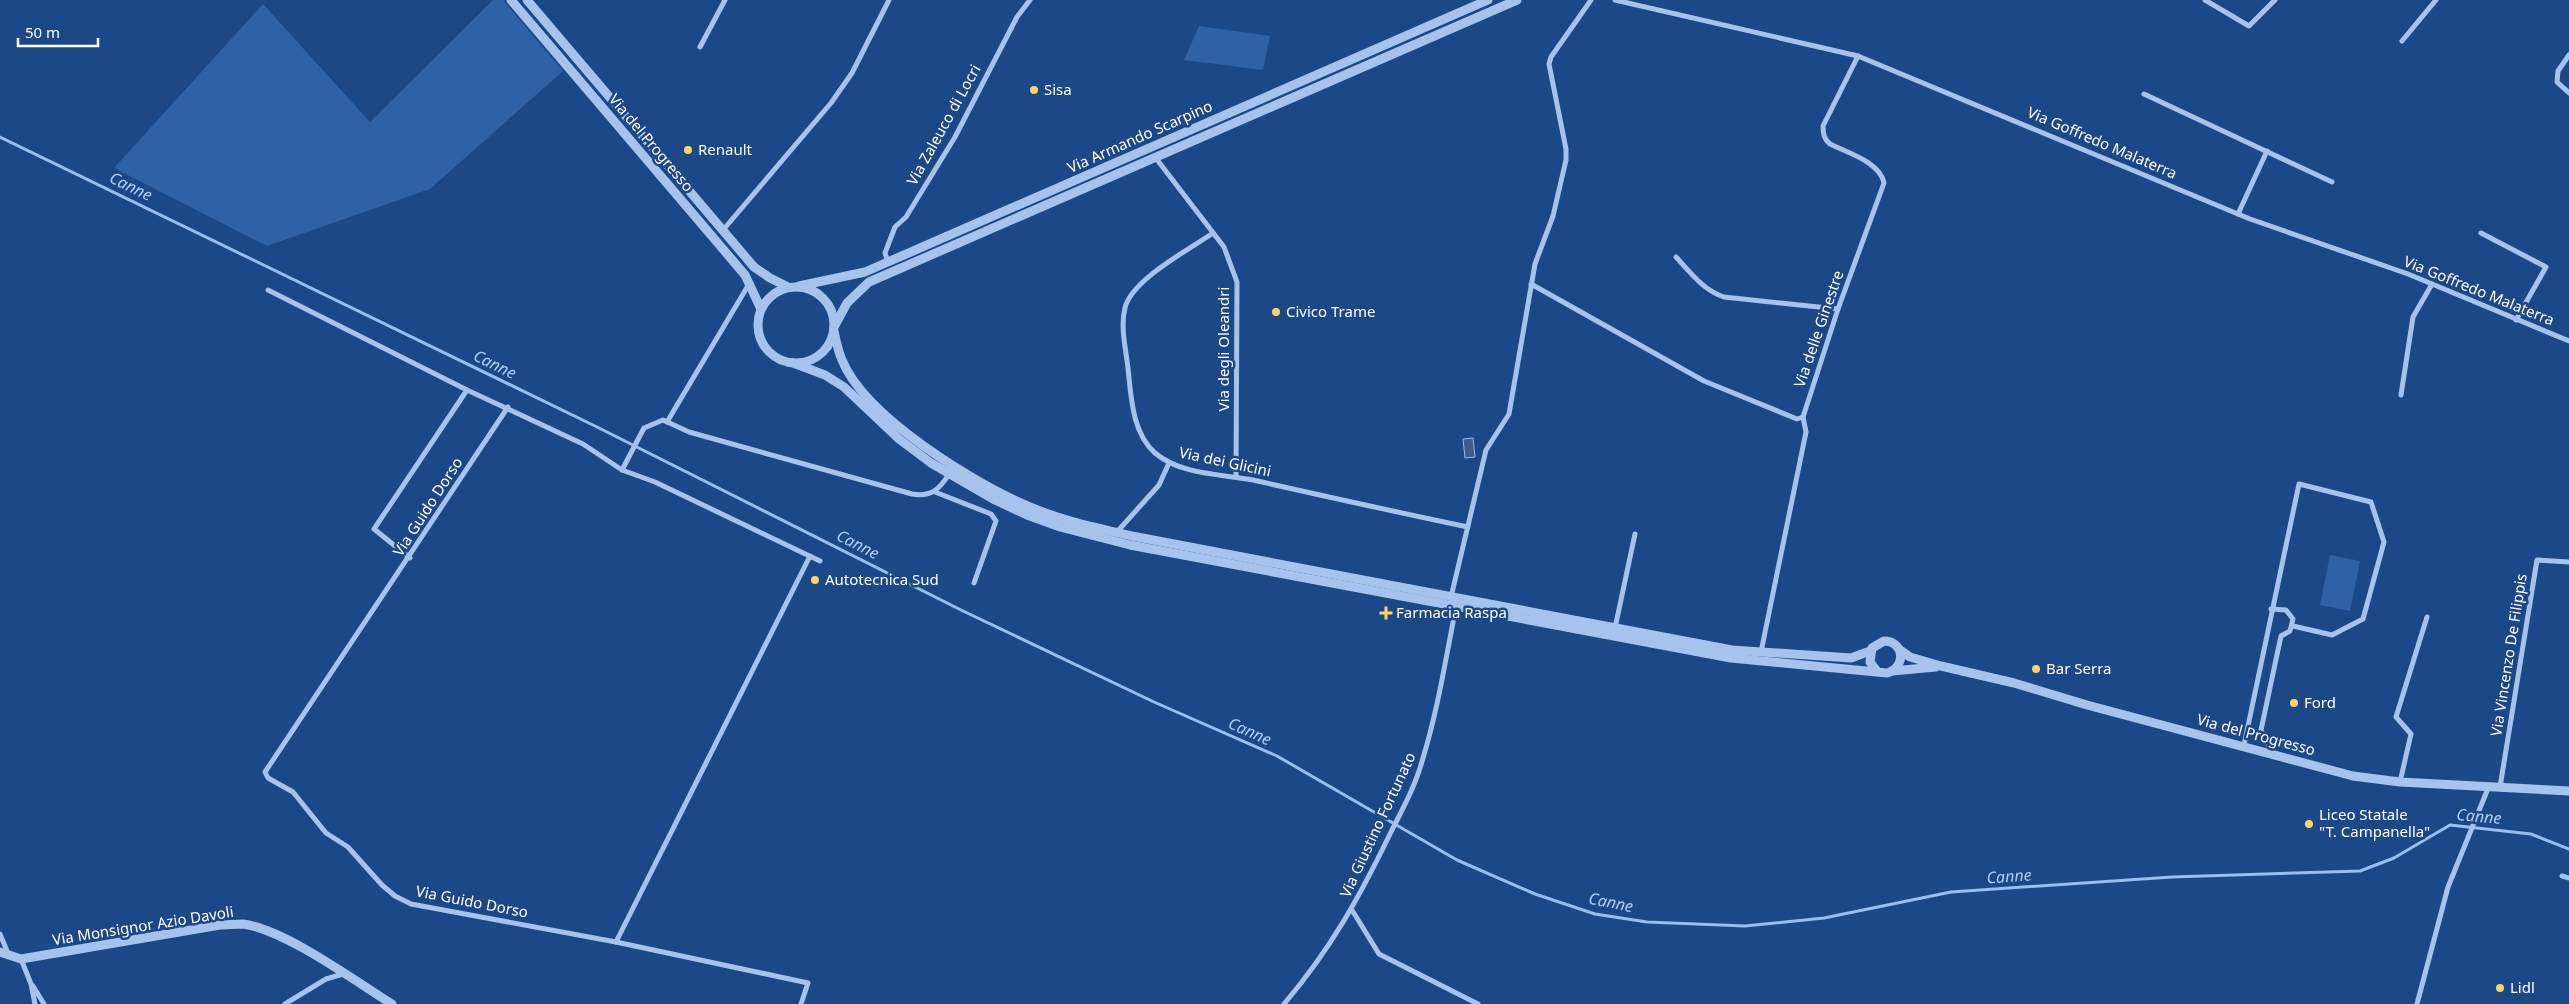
<svg xmlns="http://www.w3.org/2000/svg" width="2569" height="1004" font-family="'Noto Sans',sans-serif">
<style>
.green{fill:#2f61a6}
.water{fill:#3c5c8b;stroke:#98bdee}
.lines{fill:none;stroke-linecap:round;stroke-linejoin:round}
.stream{stroke:#98bdee;stroke-width:3}
.minor{stroke:#a5c3ec;stroke-width:5}
.tertiary{stroke:#a5c3ec;stroke-width:9}
.poi-dot{fill:#fcd563;stroke:#1c4888;stroke-width:2}
.labels{text-anchor:middle;stroke-width:5;stroke-linejoin:round;paint-order:stroke}
.poi-label{font-size:15px;fill:#fff;stroke:#1c4888;text-anchor:start}
.street-label{font-size:15px;fill:#fff;stroke:#1c4888}
.water-label{font-size:16px;font-style:italic;fill:#b1cdf3;stroke:#1c4888}
</style>
<rect width="100%" height="100%" fill="#1c4888"/>
<g class="green">
<path d="M493 0H503L563 71 430 189 267 246 114 168 263 4 370 122Z"/>
<path d="M1199 26 1270 36 1263 70 1184 60Z"/>
<path d="M2330 555 2360 561 2350 611 2320 605Z"/>
</g>
<path class="water" d="M1473 438 1475 457 1465 458 1463 439Z"/>
<g class="lines">
<path class="stream" d="M0 137 597 427 963 611 1154 702 1277 756 1457 860 1535 894 1595 914 1647 922 1745 926 1824 918 1951 892 2172 877 2360 871 2394 858 2450 825 2531 834 2569 849"/>
<g class="minor">
<path d="M1615 0 1858 56 2250 219 2408 274 2569 341"/>
<path d="M2205 0 2249 26 2275 0"/>
<path d="M2402 41 2436 0"/>
<path d="M700 47 725 0"/>
<path d="M2569 55 2558 71 2557 82 2569 93"/>
<path d="M2144 94 2332 182"/>
<path d="M1155 157 1224 247 1237 282 1236 477"/>
<path d="M2238 214 2267 151"/>
<path d="M723 230 831 103 852 73 889 0"/>
<path d="M1213 233C1190 249 1131 280 1125 308 1120 326 1126 350 1128 368 1131 396 1132 433 1155 453 1181 475 1221 474 1253 480 1324 496 1396 512 1468 527"/>
<path d="M2481 233 2546 267 2516 320"/>
<path d="M1676 257C1691 273 1703 290 1724 297L1838 309"/>
<path d="M888 262 885 253 895 227 906 217 955 137 1017 17 1030 0"/>
<path d="M1531 284 1704 381 1797 419 1803 417"/>
<path d="M268 290 467 390 583 444 622 470 655 482 820 561"/>
<path d="M2401 395 2413 317 2432 284"/>
<path d="M508 407 265 772 268 778 293 792 326 833 348 847 382 885 395 896 411 904 616 942 808 983 801 1004"/>
<path d="M667 422 749 284"/>
<path d="M622 470 644 428 663 420 689 432 912 494C931 497 939 490 949 474"/>
<path d="M935 492 991 514 996 521 974 583"/>
<path d="M1116 533 1159 485 1169 463"/>
<path d="M410 558 374 529 467 390"/>
<path d="M1451 597 1486 450 1509 414 1535 264 1553 216 1566 160V149L1549 64 1551 57 1591 0"/>
<path d="M2271 609 2286 610 2293 619 2290 631 2281 636 2261 730 2272 753"/>
<path d="M1615 628 1635 534"/>
<path d="M1761 652 1806 432 1803 417 1838 309 1884 183C1880 162 1848 153 1830 144 1824 139 1823 134 1823 126L1858 56"/>
<path d="M2244 745 2299 484 2371 502 2384 542 2363 619 2332 635 2293 626"/>
<path d="M2400 782 2411 734 2396 717 2427 617"/>
<path d="M2500 787 2537 560 2569 562"/>
<path d="M2562 876 2569 878"/>
<path d="M1352 910 1379 954 1478 1004"/>
<path d="M0 934 9 956"/>
<path d="M616 942 810 556"/>
<path d="M21 959 31 984 35 1004"/>
<path d="M33 986 44 1004"/>
<path d="M285 1004 326 979 343 974"/>
<path d="M1284 1004C1330 950 1359 898 1390 834 1402 810 1416 785 1423 758 1438 709 1446 657 1456 607"/>
<path d="M2417 1004 2448 887 2489 786"/>
</g>
<g class="tertiary">
<path d="M511 0 745 275 761 309"/>
<path d="M527 0 754 267 770 278 788 287"/>
<path d="M799 286 865 272 1488 0"/>
<circle cx="796" cy="325" r="38"/>
<path d="M834 327 847 303 869 282 1517 0"/>
<path d="M834 331C836 341 838 351 842 360 865 417 975 484 1030 507 1063 521 1098 528 1132 536L1732 650 1851 658 1870 651"/>
<path d="M793 363 825 375 844 387 899 439 931 463 995 500 1027 515 1060 527 1130 545 1731 658 1887 673C1907 667 1904 641 1884 641L1872 648 1870 662 1876 670"/>
<path d="M1900 650 1910 657 1941 666 2014 683 2087 705 2353 776 2400 782 2569 791"/>
<path d="M1892 671 1936 667"/>
<path d="M0 952 21 959 220 925C227 925 235 924 243 924 284 929 355 981 392 1004"/>
</g>
</g>
<g class="poi-dot">
<circle cx="1034" cy="90" r="5"/>
<circle cx="688" cy="150" r="5"/>
<circle cx="1276" cy="312" r="5"/>
<circle cx="815" cy="580" r="5"/>
<path d="M1383.5 605.5h5v5h5v5h-5v5h-5v-5h-5v-5h5z"/>
<circle cx="2036" cy="669" r="5"/>
<circle cx="2294" cy="703" r="5"/>
<circle cx="2309" cy="824" r="5"/>
<circle cx="2500" cy="988" r="5"/>
</g>
<g class="labels">
<g class="poi-label">
<text x="1044" y="95">Sisa</text>
<text x="698" y="155">Renault</text>
<text x="1286" y="317">Civico Trame</text>
<text x="825" y="585">Autotecnica Sud</text>
<text x="1396" y="618">Farmacia Raspa</text>
<text x="2046" y="674">Bar Serra</text>
<text x="2304" y="708">Ford</text>
<text x="2319" y="820">Liceo Statale<tspan x="2319" dy="17">"T. Campanella"</tspan></text>
<text x="2510" y="993">Lidl</text>
</g>
<g class="street-label">
<text transform="translate(944 125) rotate(-61)" y="5">Via Zaleuco di Locri</text>
<text transform="translate(1140 137) rotate(-24)" y="5">Via Armando Scarpino</text>
<text transform="translate(651 143) rotate(50)" y="5">Via del Progresso</text>
<text transform="translate(2102 143) rotate(23)" y="5">Via Goffredo Malaterra</text>
<text transform="translate(2479 291) rotate(22)" y="5">Via Goffredo Malaterra</text>
<text transform="translate(1819 329) rotate(-71)" y="5">Via delle Ginestre</text>
<text transform="translate(1224 349) rotate(-90)" y="5">Via degli Oleandri</text>
<text transform="translate(1225 462) rotate(12)" y="5">Via dei Glicini</text>
<text transform="translate(428 507) rotate(-57)" y="5">Via Guido Dorso</text>
<text transform="translate(2509 655) rotate(-81)" y="5">Via Vincenzo De Filippis</text>
<text transform="translate(2256 735) rotate(15)" y="5">Via del Progresso</text>
<text transform="translate(1378 825) rotate(-65)" y="5">Via Giustino Fortunato</text>
<text transform="translate(472 902) rotate(11)" y="5">Via Guido Dorso</text>
<text transform="translate(143 926) rotate(-9)" y="5">Via Monsignor Azio Davoli</text>
</g>
<g class="water-label">
<text transform="translate(131 186) rotate(26)" y="6">Canne</text>
<text transform="translate(495 364) rotate(26)" y="6">Canne</text>
<text transform="translate(858 544) rotate(27)" y="6">Canne</text>
<text transform="translate(1250 731) rotate(24)" y="6">Canne</text>
<text transform="translate(2479 816) rotate(5)" y="6">Canne</text>
<text transform="translate(2009 876) rotate(-4)" y="6">Canne</text>
<text transform="translate(1611 902) rotate(11)" y="6">Canne</text>
</g>
</g>
<path d="M18 38v8h80v-8" fill="none" stroke="#ffffff" stroke-width="2.5"/>
<text x="25" y="38" font-size="15" fill="#ffffff" stroke="#1c4888" stroke-width="4" paint-order="stroke">50 m</text>
</svg>
